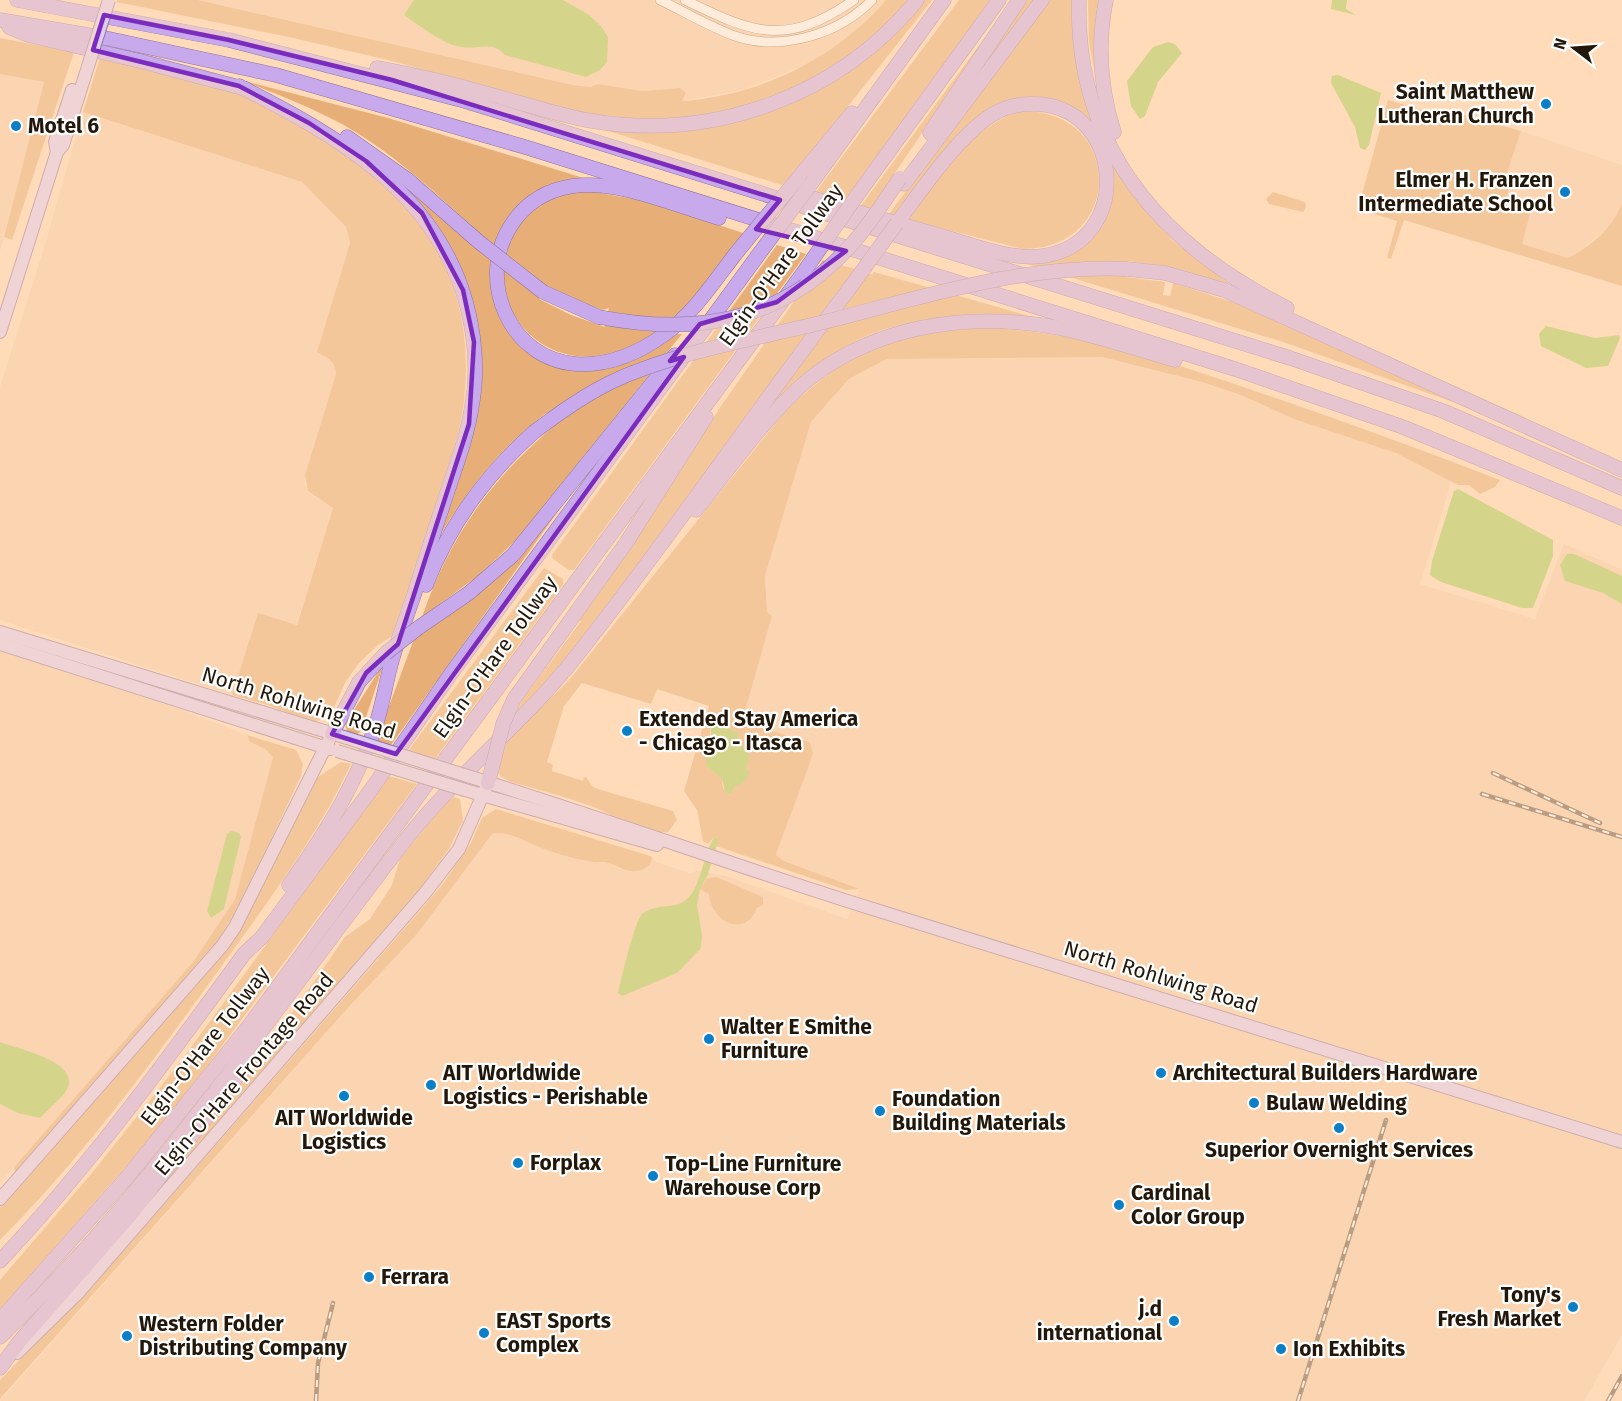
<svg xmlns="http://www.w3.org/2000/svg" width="1622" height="1401" font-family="'Fira Sans',sans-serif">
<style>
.built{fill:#f7cea7}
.green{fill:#e7af77;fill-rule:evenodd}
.water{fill:#a2cc52}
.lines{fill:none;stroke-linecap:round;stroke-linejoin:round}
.minor-casing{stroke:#8a6a4b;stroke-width:10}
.major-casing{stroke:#8e769d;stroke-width:14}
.highway-casing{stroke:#8e769d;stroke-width:15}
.minor{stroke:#fff;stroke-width:9}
.major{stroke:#decbf4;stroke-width:12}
.highway{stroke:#c8a9ec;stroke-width:14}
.rail-casing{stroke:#64513d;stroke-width:4.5}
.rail{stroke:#fff;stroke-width:2;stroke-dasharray:7;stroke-linecap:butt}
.major-bridge-casing{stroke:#8e769d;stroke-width:14;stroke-linecap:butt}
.highway-bridge-casing{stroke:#8e769d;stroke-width:15;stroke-linecap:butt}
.major-bridge{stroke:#decbf4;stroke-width:12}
.highway-bridge{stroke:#c8a9ec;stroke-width:14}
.marked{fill:none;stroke:#7b2cbf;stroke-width:4.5;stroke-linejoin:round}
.poi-dot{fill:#0a7ec7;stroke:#fff;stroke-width:2}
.labels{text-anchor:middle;stroke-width:4.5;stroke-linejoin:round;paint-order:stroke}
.poi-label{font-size:21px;font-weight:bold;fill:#23170a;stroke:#fff;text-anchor:start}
.street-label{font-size:21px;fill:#23170a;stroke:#fff}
</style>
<rect width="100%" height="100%" fill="#ffdbb9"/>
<g class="built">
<path d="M198 0H886L843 43 814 61 746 89 682 101 684 96 680 88 643 91 599 84 591 87 573 85Z"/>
<path d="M0 74 44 81 0 251Z"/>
<path d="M83 112 302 182 346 227 350 243 317 352 331 360 336 367V374L305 475V484L312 496 329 503 333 508 296 626 258 614 232 695 0 620V387L44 248Z"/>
<path d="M1521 131 1622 165V203L1617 220 1577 253 1568 258 1522 244 1514 202 1506 198 1504 182Z"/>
<path d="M1039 357H1102L1202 382 1241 395 1294 419 1396 453 1450 480 1449 489 1420 584 1535 619 1564 544 1622 570V1335L1584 1401H0L346 1010 417 934 492 834 497 832 517 837 539 847 595 862H606L619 869 652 859V857L656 862 690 873 698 871 726 876 847 919 860 889 784 861 776 855 779 840 785 831 742 722 772 616 767 613 765 576 811 422 849 379 887 359Z"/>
<path d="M0 648 182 710 247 735 250 742 265 749 273 757 235 899 193 962 0 1183Z"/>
</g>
<g class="green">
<path d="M117 0H198L573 85 591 87 598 84 643 91 680 88 686 93 682 101C761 95 835 59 886 0H909L866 44 806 83 733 110 684 118 647 120 575 112 392 61 293 38 117 2Z"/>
<path d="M924 0H932L785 186 586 124C616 126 647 131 677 130 774 129 864 72 924 0Z"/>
<path d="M959 0H990L844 201 815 193Z"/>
<path d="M1027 0H1036L982 73 979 71Z"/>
<path d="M1049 0H1075L1081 67 1134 194 1172 240 1229 284 1158 265 1127 261 1126 277 1165 282 1163 295 1170 296 1173 283 1239 304 1432 389 1456 403 1283 342 1017 261H1045L1074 252 1096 232 1111 205 1114 178 1105 145 1065 106 1048 99 1023 98 948 147 894 215 889 214Z"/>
<path d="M1088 0H1101L1097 84 1089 42Z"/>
<path d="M1003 13 870 210 860 207Z"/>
<path d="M0 38 74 52 12 240 4 237 44 82 0 74Z"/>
<path d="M100 58C143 69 187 77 228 90 253 98 275 112 298 124 407 185 479 269 464 400 461 433 448 466 438 497 424 543 409 589 394 635L378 645 359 663 346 681 330 716 324 719 312 722 268 705 232 695 258 613 297 625 333 508 308 491 305 475 336 374C336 361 328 358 317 352L350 243 346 227 302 182 83 112Z"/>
<path d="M237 79 388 118 590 180H576L502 228 495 247C446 203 399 156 342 124 308 106 273 92 237 79Z"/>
<path d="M1388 100 1437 114 1455 112 1521 131 1504 182 1510 185 1506 198 1532 207 1522 244 1568 258C1590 247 1614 227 1622 203V286L1404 220 1391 259 1387 258 1397 221 1358 209Z"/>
<path d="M1023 111C1125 111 1124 249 1023 249L908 220C934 183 976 120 1023 111Z"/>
<path d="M401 184 492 262 491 287 502 320 573 369 674 334H682L515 541 479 575 422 617C451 534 489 482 555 425L546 413C497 451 463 494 433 548L469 441 470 296 448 244 419 202Z"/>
<path d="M583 190 645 201 746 234C718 269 692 308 654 333 528 418 443 248 552 197 561 193 574 192 583 190ZM543 284 579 302 603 310 609 308 605 327 571 315 539 299Z"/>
<path d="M1273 192 1305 202 1306 207 1303 212 1269 204 1266 199Z"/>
<path d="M777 245 806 254 574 570H569L553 559 552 555Z"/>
<path d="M823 260 855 269 578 646 515 715 523 699 581 621 579 620 721 406Z"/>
<path d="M874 272 1047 321C972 316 892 310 828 358 808 373 791 399 768 409L869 274H873Z"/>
<path d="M985 328C1078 331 1168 361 1255 391 1338 419 1419 449 1500 480L1495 487 1480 494 1469 485H1458L1396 453 1294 419 1241 395 1202 382 1102 357 887 359 849 379 811 422 765 576 767 612 772 616 742 722 810 742 813 753C802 787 787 822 776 855L784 861 860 889 846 890 716 846 719 838 714 837 708 844 703 841 697 810 684 791 709 706 657 689 651 704 582 683 564 706 547 762 553 765 552 771 583 781 585 776 593 787 601 790 673 811 677 820 668 832C642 835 612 813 588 805 562 796 536 789 511 782L500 776 498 768 507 741 570 679 784 413C846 351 898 332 985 328ZM711 723 738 732 736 736 746 761V768L749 773 735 786 731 795C723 791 721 786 723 778L707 767Z"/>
<path d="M591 465 391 745 376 741 414 639 441 620Z"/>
<path d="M544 568 563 579V585L435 759 408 751Z"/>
<path d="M384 663 362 729 357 735 347 731 345 724Z"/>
<path d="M247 735 296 750 303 764 301 776 241 903 217 942 15 1172 14 1167 193 962 235 899 273 757 265 749 250 742Z"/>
<path d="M341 762 351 764C318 835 271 897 226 960 156 1057 84 1156 0 1240V1207L223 953 315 779Z"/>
<path d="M389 776 417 784 204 1070 144 1146 0 1309V1280L92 1173 181 1061Z"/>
<path d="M451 796 460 799 463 820 449 849 402 913 84 1280 269 1046 345 937 370 919 392 885 400 859Z"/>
<path d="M496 809 647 855 652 857 650 864C637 878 622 868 608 863 603 861 599 863 594 862 571 859 544 850 523 840 514 836 501 831 492 834L417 934 346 1010 0 1399V1380L100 1278 345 997 442 885 471 843 482 818Z"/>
<path d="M716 877 763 897V905L757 908C745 939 711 922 709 894L700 889 706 879Z"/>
</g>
<g class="water">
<path d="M414 0H563L589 15 601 26 608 37 607 62 600 70 586 77 505 55C493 40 478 50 461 47 440 43 422 27 404 15Z"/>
<path d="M1332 0H1347L1346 9 1356 15 1331 9Z"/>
<path d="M1168 42 1175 44 1182 53 1158 82 1145 116 1140 119 1131 106 1127 81 1153 47Z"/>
<path d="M1338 75 1381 93 1369 145 1365 150 1360 148 1355 127 1331 83 1332 76Z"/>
<path d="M1546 326 1595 338 1619 335 1620 338 1608 366 1586 368 1541 346 1539 334Z"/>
<path d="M1458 489 1553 540V556L1533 608H1522L1441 582 1430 575 1432 561 1454 491Z"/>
<path d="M1567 554H1574L1622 576V604L1603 593 1565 581 1560 565Z"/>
<path d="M711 723 738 732V740L750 755 746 768 750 773 743 783 735 786 731 795 725 792 722 778 707 767 705 746 708 737 711 735Z"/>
<path d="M231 831 239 833 241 837 224 909 211 918 207 911 227 834Z"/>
<path d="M714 837 719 838 708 874 700 889 697 905 702 936 701 948 677 973 622 996 618 993C621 980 634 923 642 914 645 912 651 909 655 908 667 905 679 908 689 897 701 884 704 853 714 837Z"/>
<path d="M0 1042C18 1049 84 1062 66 1091 60 1100 48 1109 40 1118L18 1113 0 1104Z"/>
</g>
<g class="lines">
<defs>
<g id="minor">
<path d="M660 0C685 12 710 27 735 36 781 52 839 34 872 0"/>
<path d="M685 0C754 34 786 47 854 0"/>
</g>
<g id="major">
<path d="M57 152 55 142 72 90"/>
<path d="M0 332 57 152 63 145 84 79"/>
<path d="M0 632 347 738"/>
<path d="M0 644 330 749"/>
<path d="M474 778C609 820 741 868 876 910 1125 988 1374 1064 1622 1142"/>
<path d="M465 790 657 845"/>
<path d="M0 1199 222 946 235 927 332 734"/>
<path d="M17 1353 78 1293 425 893 459 849 488 783"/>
</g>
<g id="highway">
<path d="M17 0 229 40 465 101 1290 358 1443 411 1622 488"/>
<path d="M1079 0C1075 148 1162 245 1287 308"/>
<path d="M1106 0C1097 45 1100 88 1114 132"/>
<path d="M0 20 105 38 276 75 525 147 1235 369 1403 427 1622 518"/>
<path d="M9 27 28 35 140 61 246 89"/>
<path d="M377 68C416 75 453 84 492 95 525 104 558 115 592 121 714 141 839 96 917 0"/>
<path d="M239 86C336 135 437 192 467 306 475 338 478 372 472 405 468 433 458 460 449 487 437 523 425 559 414 595 406 619 396 643 390 668 384 691 381 714 372 736 352 791 322 838 289 885"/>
<path d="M930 133 1019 0"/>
<path d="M347 137 408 180 479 242"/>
<path d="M799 177 852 113"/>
<path d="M813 181 944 0"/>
<path d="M904 184 1042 0"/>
<path d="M792 192C843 208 894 223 945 237 976 246 1010 260 1043 256 1135 243 1124 103 1032 104 1020 104 1008 106 997 112 962 130 921 191 897 223"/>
<path d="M858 194 999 0"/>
<path d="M719 218C677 206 616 179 573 186 546 190 524 204 510 227 477 280 509 359 576 364 608 366 639 353 665 334 694 313 715 280 737 252"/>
<path d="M1127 269 1165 273 1224 290 1622 470"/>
<path d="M543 292 599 317"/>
<path d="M696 510C729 469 769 412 809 379 880 323 973 312 1060 328 1099 336 1136 349 1175 360"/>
<path d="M426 585C450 524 485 476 534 432"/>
<path d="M418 628 469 593 513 555 675 355"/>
<path d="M514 699 626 543 706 417"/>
<path d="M332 734 359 682 386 653"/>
<path d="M488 783 492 768"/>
<path d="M0 1261C90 1165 167 1060 244 954L262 937 373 787 450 675 756 258"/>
<path d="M0 1320 129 1175 249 1026 803 273"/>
<path d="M0 1337C155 1188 276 1007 407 838 459 772 527 720 578 654 672 535 757 409 849 289"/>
<path d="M0 1368 19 1342 132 1213 250 1060"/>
</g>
</defs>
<use href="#minor" class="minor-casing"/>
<use href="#major" class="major-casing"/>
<use href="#highway" class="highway-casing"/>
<use href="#minor" class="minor"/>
<use href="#major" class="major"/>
<use href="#highway" class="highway"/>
<defs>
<g id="rail">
<path d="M1493 773 1600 823"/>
<path d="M1482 794 1622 837"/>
<path d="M316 1401 318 1363 333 1303"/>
<path d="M1298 1401 1386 1120"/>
<path d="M1608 1401 1622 1376"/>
</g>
</defs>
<use href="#rail" class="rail-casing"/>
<use href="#rail" class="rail"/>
<defs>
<g id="major-bridge">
<path d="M84 79 109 0"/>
<path d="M347 738 474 778"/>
<path d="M337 751 465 790"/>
</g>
<g id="highway-bridge">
<path d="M479 242 543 292"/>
<path d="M737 252 799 177"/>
<path d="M756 258 813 181"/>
<path d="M803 273 858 194"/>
<path d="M849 289 897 223"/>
<path d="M599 317C696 336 783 322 852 244 870 224 885 200 900 178"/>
<path d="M534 432C567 407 600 384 640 370 699 348 763 337 824 322 923 297 1024 264 1127 269"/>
<path d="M386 653 418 628"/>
<path d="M492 768 503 724 514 699"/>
</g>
</defs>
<use href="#major-bridge" class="major-bridge-casing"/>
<use href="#highway-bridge" class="highway-bridge-casing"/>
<use href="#major-bridge" class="major-bridge"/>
<use href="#highway-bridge" class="highway-bridge"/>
</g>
<path d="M0 0H1622V1401H0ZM104 15 229 40 392 80 780 200 756 229 846 251 777 302 700 324 670 361 684 357 396 754 332 734 366 673 398 644 469 424 474 342 463 290 422 213 366 161 309 123 239 86 93 50Z" fill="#ffdbb9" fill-opacity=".55" fill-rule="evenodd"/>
<path class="marked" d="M104 15 229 40 392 80 780 200 756 229 846 251 777 302 700 324 670 361 684 357 396 754 332 734 366 673 398 644 469 424 474 342 463 290 422 213 366 161 309 123 239 86 93 50Z"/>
<g class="poi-dot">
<circle cx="1546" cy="104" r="6"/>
<circle cx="16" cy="126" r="6"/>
<circle cx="1565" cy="192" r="6"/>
<circle cx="627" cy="731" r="6"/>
<circle cx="709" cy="1039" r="6"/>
<circle cx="1161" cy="1073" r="6"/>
<circle cx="431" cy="1085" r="6"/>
<circle cx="344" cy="1096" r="6"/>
<circle cx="1254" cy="1103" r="6"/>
<circle cx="880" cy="1111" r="6"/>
<circle cx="1339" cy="1128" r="6"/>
<circle cx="518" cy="1163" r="6"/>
<circle cx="653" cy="1176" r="6"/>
<circle cx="1119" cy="1205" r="6"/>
<circle cx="369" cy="1277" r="6"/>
<circle cx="1573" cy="1307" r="6"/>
<circle cx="1174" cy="1321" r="6"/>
<circle cx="484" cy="1333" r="6"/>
<circle cx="127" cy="1336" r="6"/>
<circle cx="1281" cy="1349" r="6"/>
</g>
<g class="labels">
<g class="poi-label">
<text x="1534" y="99" text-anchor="end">Saint Matthew<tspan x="1534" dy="24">Lutheran Church</tspan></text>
<text x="28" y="133">Motel 6</text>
<text x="1553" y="187" text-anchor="end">Elmer H. Franzen<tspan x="1553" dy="24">Intermediate School</tspan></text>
<text x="639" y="726">Extended Stay America<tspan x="639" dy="24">- Chicago - Itasca</tspan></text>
<text x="721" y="1034">Walter E Smithe<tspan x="721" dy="24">Furniture</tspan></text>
<text x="443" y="1080">AIT Worldwide<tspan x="443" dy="24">Logistics - Perishable</tspan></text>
<text x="1173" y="1080">Architectural Builders Hardware</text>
<text x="892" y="1106">Foundation<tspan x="892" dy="24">Building Materials</tspan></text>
<text x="1266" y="1110">Bulaw Welding</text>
<text x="344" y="1125" text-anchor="middle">AIT Worldwide<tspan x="344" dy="24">Logistics</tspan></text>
<text x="1339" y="1157" text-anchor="middle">Superior Overnight Services</text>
<text x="530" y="1170">Forplax</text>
<text x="665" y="1171">Top-Line Furniture<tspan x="665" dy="24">Warehouse Corp</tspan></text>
<text x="1131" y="1200">Cardinal<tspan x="1131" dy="24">Color Group</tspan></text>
<text x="381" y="1284">Ferrara</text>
<text x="1561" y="1302" text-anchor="end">Tony's<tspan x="1561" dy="24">Fresh Market</tspan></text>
<text x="1162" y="1316" text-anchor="end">j.d<tspan x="1162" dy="24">international</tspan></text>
<text x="496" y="1328">EAST Sports<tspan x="496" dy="24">Complex</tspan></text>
<text x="139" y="1331">Western Folder<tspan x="139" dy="24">Distributing Company</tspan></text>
<text x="1293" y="1356">Ion Exhibits</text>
</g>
<g class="street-label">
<text transform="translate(781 265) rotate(-54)" y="7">Elgin-O'Hare Tollway</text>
<text transform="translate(495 657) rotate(-54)" y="7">Elgin-O'Hare Tollway</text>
<text transform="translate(299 703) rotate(17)" y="7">North Rohlwing Road</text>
<text transform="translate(1161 977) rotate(17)" y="7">North Rohlwing Road</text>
<text transform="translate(205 1046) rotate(-52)" y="7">Elgin-O'Hare Tollway</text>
<text transform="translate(244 1074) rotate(-49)" y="7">Elgin-O'Hare Frontage Road</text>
</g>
</g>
<g transform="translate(1574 48) rotate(287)" stroke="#ffffff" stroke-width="4.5" paint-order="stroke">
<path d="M0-4.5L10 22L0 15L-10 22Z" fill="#23170a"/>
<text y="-9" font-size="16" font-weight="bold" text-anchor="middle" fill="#23170a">N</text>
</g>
</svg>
